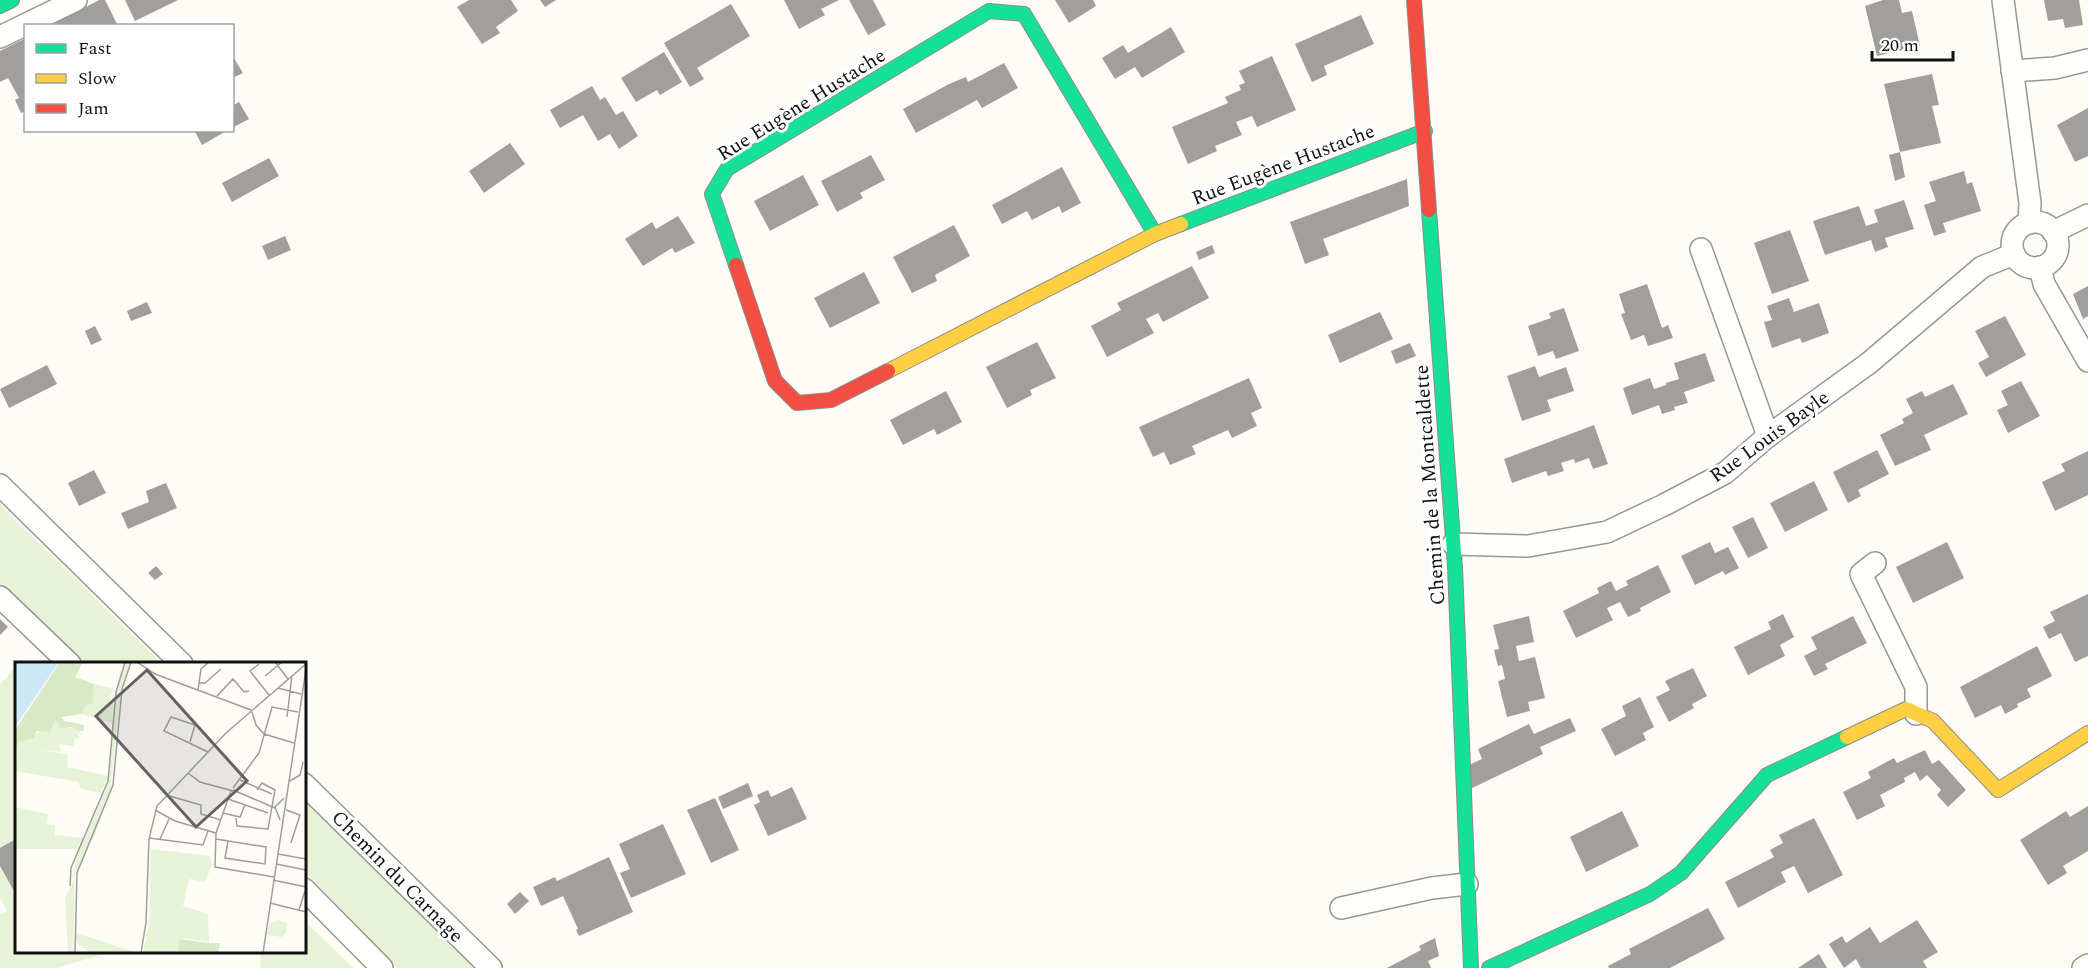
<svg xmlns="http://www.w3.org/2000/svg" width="2088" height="968" font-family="Spectral,serif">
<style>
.green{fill:#e7f3d7}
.building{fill:#a19f9c}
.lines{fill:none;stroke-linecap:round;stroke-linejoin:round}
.street-casing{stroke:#979795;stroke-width:24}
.fast-casing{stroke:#8e8d8b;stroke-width:16}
.slow-casing{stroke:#8e8d8b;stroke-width:16}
.jam-casing{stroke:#8e8d8b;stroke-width:16}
.street{stroke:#fffffe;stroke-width:21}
.fast{stroke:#16e098;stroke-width:14}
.slow{stroke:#ffcf43;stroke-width:14}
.jam{stroke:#f24e42;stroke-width:14}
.labels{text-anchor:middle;stroke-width:6;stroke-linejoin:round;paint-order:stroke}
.street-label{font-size:20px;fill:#111;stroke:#fff}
.inset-road{fill:none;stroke:#9f9e9b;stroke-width:1.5}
.view{fill:#646362;fill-opacity:0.15;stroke:#646362;stroke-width:3}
.inset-edge{fill:none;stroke:#111;stroke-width:3}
</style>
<rect width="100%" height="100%" fill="#fdfcf7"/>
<g class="green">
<path d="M0 504 13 518 161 663H83L0 586Z"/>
<path d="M16 666V952H111L56 968H0V915L7 911 0 897V685Z"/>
<path d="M304 801 415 905 474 968H397L305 871Z"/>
<path d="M305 921 310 926 353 968H260L261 952H304Z"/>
</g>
<g class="building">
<path d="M99 0H105L118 26H50Z"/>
<path d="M125 0H178L135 21Z"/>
<path d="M469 0H511L518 11 496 27 500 33 482 44 457 7Z"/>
<path d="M540 0H556L545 7Z"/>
<path d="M784 0H839L821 9 825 15 799 29Z"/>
<path d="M849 0H873L886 25 868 35Z"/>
<path d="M1055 0H1093L1096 6 1069 23Z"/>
<path d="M1883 0H1899L1902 13 1912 11 1920 46 1877 56 1865 6Z"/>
<path d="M2044 0H2079L2083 25 2065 28 2063 19 2048 21Z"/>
<path d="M731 4 750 36 697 68 704 79 690 87 664 43Z"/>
<path d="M1361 15 1374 44 1324 66 1327 75 1312 82 1295 44Z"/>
<path d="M1171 27 1185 52 1142 78 1135 67 1115 79 1102 58 1123 45 1128 53Z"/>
<path d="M26 38V111L21 113 15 100 19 98 8 78 0 82V51Z"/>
<path d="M664 52 682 82 660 95 657 90 636 102 621 78Z"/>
<path d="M232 55 243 73 232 78Z"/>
<path d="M1272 56 1296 110 1257 127 1252 116 1236 122 1242 135 1215 146 1217 151 1188 164 1172 127 1228 103 1225 97 1241 90 1239 85 1245 83 1239 71Z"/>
<path d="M1004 63 1018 88 982 108 977 100 916 133 903 109 949 84 966 77 968 82Z"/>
<path d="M1932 74 1939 105 1932 106 1941 143 1900 152 1905 177 1895 181 1889 155 1900 152 1884 84Z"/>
<path d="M592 86 600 100 605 97 616 115 623 111 638 136 619 149 610 134 598 141 583 115 560 128 550 110Z"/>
<path d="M239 102 249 119 232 128V106Z"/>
<path d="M2088 108V156L2075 162 2057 125Z"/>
<path d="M194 130H228L202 145Z"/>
<path d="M510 143 525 164 484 193 469 171Z"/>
<path d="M871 155 885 180 860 193 863 198 837 212 821 181Z"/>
<path d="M269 158 279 176 232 202 222 183Z"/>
<path d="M1062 167 1081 203 1062 213 1059 206 1032 220 1027 211 1002 224 992 205Z"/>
<path d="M1964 171 1967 184 1972 182 1981 211 1943 223 1946 232 1934 236 1924 205 1936 201 1929 182Z"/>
<path d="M803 175 819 205 770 231 754 201Z"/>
<path d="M1407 179 1409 206 1323 239 1329 255 1305 264 1290 222Z"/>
<path d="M1904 200 1914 229 1885 238 1888 247 1875 252 1871 240 1825 255 1813 221 1859 206 1866 226 1878 222 1874 210Z"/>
<path d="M678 216 695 243 675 253 672 248 643 266 625 239 652 222 656 229Z"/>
<path d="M954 225 970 256 935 275 937 281 912 293 893 257Z"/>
<path d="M1790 230 1809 281 1772 294 1754 243Z"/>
<path d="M285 236 291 250 268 260 262 246Z"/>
<path d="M1212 245 1215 253 1199 260 1196 252Z"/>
<path d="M1192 266 1209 298 1163 322 1158 313 1146 319 1154 333 1107 357 1091 326 1121 310 1117 303Z"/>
<path d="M864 272 880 303 830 328 814 298Z"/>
<path d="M1647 284 1662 328 1668 325 1673 338 1648 346 1644 335 1631 340 1621 314 1625 313 1619 294Z"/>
<path d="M2088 286V316L2083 319 2073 294Z"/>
<path d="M1789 298 1794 312 1819 303 1829 333 1802 343 1800 338 1772 348 1764 322 1772 320 1767 306Z"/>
<path d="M147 302 152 313 131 321 127 311Z"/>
<path d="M1564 308 1579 351 1556 359 1553 351 1538 356 1528 326 1551 318 1549 313Z"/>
<path d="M1380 312 1393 339 1340 363 1328 335Z"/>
<path d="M2005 316 2026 355 1986 377 1978 363 1989 357 1975 331Z"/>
<path d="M95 326 102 340 91 345 85 331Z"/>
<path d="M1037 342 1056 378 1030 390 1032 395 1007 408 986 367Z"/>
<path d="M1410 343 1416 356 1396 364 1391 351Z"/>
<path d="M1705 353 1715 381 1684 392 1688 403 1674 407 1675 410 1662 414 1659 405 1632 415 1623 388 1650 378 1654 389 1666 385V383L1679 379 1674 363Z"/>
<path d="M47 365 57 384 9 408 0 389Z"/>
<path d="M1535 366 1539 377 1566 367 1574 391 1547 400 1551 411 1522 421 1507 376Z"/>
<path d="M1249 378 1262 408 1251 413 1257 426 1232 438 1228 430 1192 446 1196 454 1170 465 1164 452 1153 457 1139 427Z"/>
<path d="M2021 381 2040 416 2008 433 1997 410 2008 405 2001 391Z"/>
<path d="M1953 384 1968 414 1924 435 1931 450 1895 466 1880 435 1904 423 1902 419 1913 413 1906 399 1922 391 1925 397Z"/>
<path d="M946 391 962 422 937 435 934 429 903 445 890 420Z"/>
<path d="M1594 425 1608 464 1593 469 1589 458 1575 463 1574 459 1561 463 1564 471 1548 476 1546 471 1512 483 1504 459Z"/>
<path d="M1877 450 1889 474 1858 490 1861 496 1848 503 1833 472Z"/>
<path d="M2088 451V495L2055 511 2042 482 2065 471 2061 464Z"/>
<path d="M94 470 106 493 79 506 68 483Z"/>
<path d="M1814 481 1828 510 1785 532 1770 503Z"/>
<path d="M166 483 177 508 128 529 121 513 149 502 146 491Z"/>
<path d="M1753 517 1768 548 1748 558 1732 527Z"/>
<path d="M1710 542 1715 553 1728 547 1739 568 1725 575 1723 571 1695 585 1681 556Z"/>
<path d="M1947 542 1964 578 1913 603 1896 567Z"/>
<path d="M1658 565 1671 592 1640 608 1641 611 1628 617 1620 602 1607 608 1613 620 1576 638 1563 611 1599 593 1597 588 1611 581 1616 591 1628 585 1626 581Z"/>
<path d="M156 566 163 574 155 580 148 573Z"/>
<path d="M2088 594V656L2075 662 2061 633 2049 639 2043 627 2055 621 2050 612Z"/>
<path d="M1783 614 1794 637 1780 645 1785 656 1748 675 1734 647 1771 629 1768 622Z"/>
<path d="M1529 616 1534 642 1516 646 1519 661 1535 657 1545 698 1528 702 1530 711 1507 717 1498 681 1505 679 1502 665 1498 666 1494 650 1499 649 1493 625Z"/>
<path d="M1853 616 1867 643 1825 664 1828 669 1814 676 1804 656 1817 649 1811 637Z"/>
<path d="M0 619 8 627 0 635Z"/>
<path d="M2037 646 2052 676 2027 689 2031 697 2017 704 2018 707 2005 714 2001 705 1975 718 1960 687Z"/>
<path d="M1693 668 1707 696 1692 704 1694 708 1669 722 1656 697 1670 690 1665 681Z"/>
<path d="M1640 697 1654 727 1643 733 1646 740 1615 756 1601 729 1626 716 1622 706Z"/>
<path d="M1570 718 1576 731 1540 747 1543 754 1470 789 1469 765 1482 759 1478 749 1529 724 1534 734Z"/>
<path d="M1925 750 1932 764 1939 760 1966 790 1948 807 1937 795 1941 790 1927 775 1920 781 1915 772 1904 778 1905 782 1880 795 1885 806 1857 820 1843 792 1871 778 1868 772 1894 758 1897 763Z"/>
<path d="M748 783 753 796 723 809 718 797Z"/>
<path d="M792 787 807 819 768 836 754 805 760 802 757 795 768 790 771 797Z"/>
<path d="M715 798 739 850 711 863 687 810Z"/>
<path d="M2088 806V851L2063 866 2067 873 2048 885 2020 840 2066 811 2070 817Z"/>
<path d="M1622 811 1639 846 1586 872 1570 837Z"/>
<path d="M1814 818 1843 875 1808 893 1794 866 1781 872 1786 882 1738 908 1725 882 1774 857 1770 850 1783 843 1779 835Z"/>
<path d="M663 824 686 874 631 898 620 873 630 869 619 844Z"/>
<path d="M16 839V889L14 891 0 866V848Z"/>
<path d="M609 857 633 912 579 936 576 930 578 929 563 896 541 906 533 887 555 877 557 881Z"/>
<path d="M520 892 529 901 515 914 507 904Z"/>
<path d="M1708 908 1725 939 1670 968H1609L1608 966 1631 954 1629 949Z"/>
<path d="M1917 920 1938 952 1923 961 1927 968H1861L1856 959 1844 968 1829 944 1842 936 1846 943 1870 927 1880 943Z"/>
<path d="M1435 938 1439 956 1428 961 1431 968H1387L1421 950 1419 946Z"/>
<path d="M1819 954 1827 968H1798Z"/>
</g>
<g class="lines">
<defs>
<g id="street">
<path d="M2003 0 2030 203 2029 223"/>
<path d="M0 37 76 0"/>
<path d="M2012 71 2055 68 2088 60"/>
<circle cx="2035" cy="245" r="23"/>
<path d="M2053 232 2088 215"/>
<path d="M1701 249 1768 436"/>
<path d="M2040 267 2044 284 2088 361"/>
<path d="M0 485 182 664"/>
<path d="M1453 544 1528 546 1607 532 1664 505 1725 473 1768 436 1869 363 1982 267 2014 254"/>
<path d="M1875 563 1861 574 1916 687V714"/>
<path d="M0 597 70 664"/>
<path d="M304 784 491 968"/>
<path d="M304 889 382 968"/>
<path d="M1341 908 1432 888 1467 884"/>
<path d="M2083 968 2088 965"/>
</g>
<g id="fast">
<path d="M0 6 12 0"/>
<path d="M1429 210 1455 567 1471 968"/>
<path d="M1181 224 1425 131"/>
<path d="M736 265 712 194 727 169 989 11 1024 14 1155 234"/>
<path d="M1489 968 1650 894 1681 873 1767 775 1847 737"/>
</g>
<g id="slow">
<path d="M888 371 1155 234 1181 224"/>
<path d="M1847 737 1906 709 1933 721 1998 790 2088 733"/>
</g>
<g id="jam">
<path d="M1414 0 1429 210"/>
<path d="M736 265 775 381 797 403 831 400 888 371"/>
</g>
</defs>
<use href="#street" class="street-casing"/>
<use href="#fast" class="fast-casing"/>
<use href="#slow" class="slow-casing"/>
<use href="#jam" class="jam-casing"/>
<use href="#street" class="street"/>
<use href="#fast" class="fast"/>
<use href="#slow" class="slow"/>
<use href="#jam" class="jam"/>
</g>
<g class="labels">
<g class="street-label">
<text transform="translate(801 104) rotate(-32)" y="7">Rue Eugène Hustache</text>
<text transform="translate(1283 164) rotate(-21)" y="7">Rue Eugène Hustache</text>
<text transform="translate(1769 436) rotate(-36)" y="7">Rue Louis Bayle</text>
<text transform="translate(1429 485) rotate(-94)" y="7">Chemin de la Montcaldette</text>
<text transform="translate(398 876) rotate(45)" y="7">Chemin du Carnage</text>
</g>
</g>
<g transform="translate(15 662)">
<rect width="291" height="291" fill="#fdfcf7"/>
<path d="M110 0H115L106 27 95 131 80 172 56 219 63 192 93 123 101 31ZM79 22 100 27 94 36 98 40 97 61 66 52 70 43 78 40ZM40 58 49 65 64 67 67 74 62 70 65 77 60 76 58 84 44 82 46 90 24 87 53 93 52 105 93 114 86 131 66 127 63 120 0 109 3 80 18 75ZM0 145 33 152 32 162 40 163V173L70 176 66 181 47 180 64 181V187H0ZM136 187 195 194 197 203 190 220 174 217 168 244 193 252 194 280 166 276 163 291H128L134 259ZM60 216 58 291H53L50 236ZM263 258 272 261V269L267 275 252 273 254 262ZM61 271 123 291H76L62 281Z" fill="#e7f3d7"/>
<path d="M45 0H68L60 15 79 22 78 41 71 43 66 52 46 55 49 59 69 63 68 70 56 65 46 66 40 58 35 70 22 69 19 76 3 80 0 94V68ZM165 277 193 281H205L203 291H163Z" fill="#d8eac5"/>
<path d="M0 0H44L0 65Z" fill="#cde8f7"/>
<path class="inset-road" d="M122 0 140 12 236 48M260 0 273 17M244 2 235 9 254 33M250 14 267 0M184 21H190L206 7M263 26 286 32M183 28 186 7 194 0M202 34 218 17 229 30 234 29M237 50 241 63 249 72 279 81M272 55 277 13M175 80 180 63 156 55 149 69 193 90M173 111 185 120 218 129M225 118 257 132M275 119 285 113 288 100M218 126 244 91 257 45 283 50M218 128 260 146M216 129 201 171 200 205 259 215M151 133 186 143V152L206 158M213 137 253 151M140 148 160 159 201 171M271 148 285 153 276 181M208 151 225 155 230 143M221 156 222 164 253 167 260 128 247 121 242 128M265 158 260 145 269 136M134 176 188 183 193 169M145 177 154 157M201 177 251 185 250 202 210 196 213 179M263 192 291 197M261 202 291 208M258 218 291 225M55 224 56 206 93 119 101 30 110 0M255 241 291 250M284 248 290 229M60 291 62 211 98 123 107 27 116 0M126 291 131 260 134 177 142 144 211 71 291 2M248 291 291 7"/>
<path class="view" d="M132 8 232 119 181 165 81 54Z"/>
<rect width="291" height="291" class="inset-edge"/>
</g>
<rect x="24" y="24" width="210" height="108" fill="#ffffff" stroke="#a0a0a0" stroke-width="1.5"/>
<rect x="36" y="44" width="30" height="9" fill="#16e098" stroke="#a0a0a0" stroke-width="1.5"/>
<text x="78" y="54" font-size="18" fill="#111111">Fast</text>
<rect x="36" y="74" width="30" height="9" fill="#ffcf43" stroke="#a0a0a0" stroke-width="1.5"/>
<text x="78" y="84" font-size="18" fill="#111111">Slow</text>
<rect x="36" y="104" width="30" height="9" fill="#f24e42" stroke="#a0a0a0" stroke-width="1.5"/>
<text x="78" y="114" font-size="18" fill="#111111">Jam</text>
<path d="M1872 51v9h81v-9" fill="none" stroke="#111111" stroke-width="3"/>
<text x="1881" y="51" font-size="18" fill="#111111" stroke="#ffffff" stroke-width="4.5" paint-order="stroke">20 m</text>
</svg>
